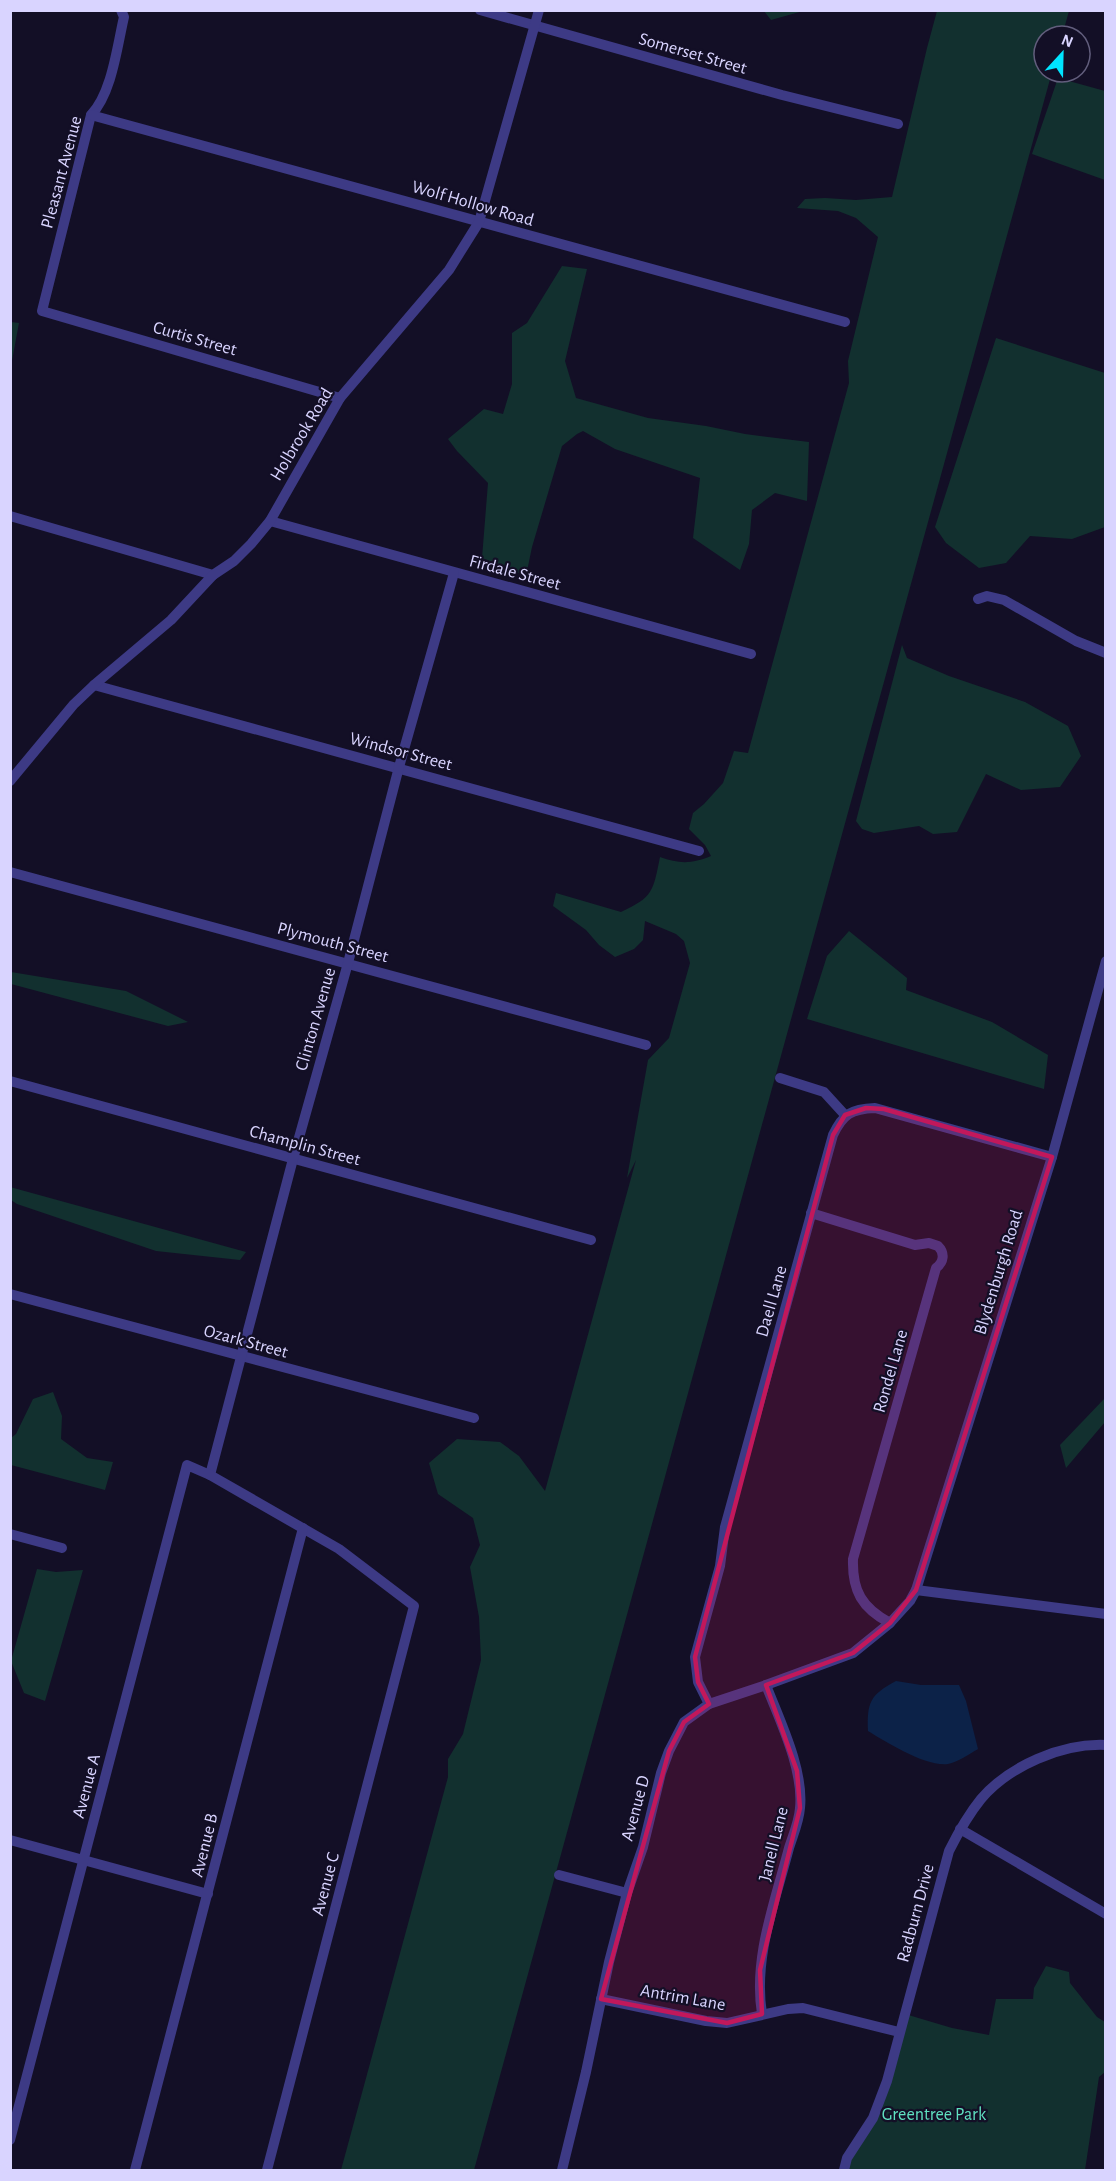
<svg xmlns="http://www.w3.org/2000/svg" width="1116" height="2181" font-family="'Alegreya Sans',sans-serif">
<style>
.green{fill:#12302f}
.water{fill:#0c2248}
.lines{fill:none;stroke-linecap:round;stroke-linejoin:round}
.minor{stroke:#3d3a85;stroke-width:10}
.marked{fill:#c2185b;fill-opacity:0.2;stroke:#c2185b;stroke-width:4.5;stroke-linejoin:round}
.labels{text-anchor:middle;stroke-width:4.5;stroke-linejoin:round;paint-order:stroke}
.street-label{font-size:18px;fill:#d9d4ff;stroke:#130f26}
.park-label{font-size:18px;fill:#5fe0c0;stroke:#130f26}
</style>
<rect width="100%" height="100%" fill="#130f26"/>
<g class="green">
<path d="M764 11H803L771 20Z"/>
<path d="M937 11H1069L1062 36H1044V72H1052L474 2170H341L448 1777V1759L463 1734 481 1660 479 1617 470 1567 480 1545 473 1518 438 1494 429 1463 457 1439 500 1442 519 1456 545 1491 636 1160 627 1178 648 1060 669 1038 690 963 684 941 676 934 645 921 643 940 634 949 615 957 599 945 586 930 553 906 556 893 621 912C653 897 653 892 660 857 679 864 692 864 711 856L705 845 689 829 693 813 704 804 723 783 734 751 748 753 849 383 848 361 878 237 856 218 838 211 797 208 805 199 825 198 856 200 892 197 927 48Z"/>
<path d="M1058 78 1105 91V180L1032 154Z"/>
<path d="M562 266 587 269 565 361 576 398 648 418 706 426 745 434 809 442 807 501 775 493 752 510 749 544 740 570 693 538 700 478 615 449 583 431 577 434 562 446 532 547 526 576 482 558 488 483 457 451 448 439 484 409 503 414 512 384V333L527 323Z"/>
<path d="M11 322 19 323 11 366 10 322Z"/>
<path d="M996 338 1105 373V527L1072 539 1030 536 1006 563 979 568 946 543 935 527Z"/>
<path d="M902 645 907 658 949 676 1025 702 1068 726 1081 756 1060 787 1021 790 986 774 957 832 933 834 919 826 874 833 862 829 856 821Z"/>
<path d="M849 931 907 978 906 990 992 1022 1048 1055 1044 1089 807 1019 827 956Z"/>
<path d="M11 972 126 991 188 1022 168 1026 11 984Z"/>
<path d="M10 1187 246 1252 240 1260 156 1251 17 1204 11 1200Z"/>
<path d="M53 1392 62 1416 61 1439 87 1458 113 1462 105 1490 11 1465V1438L16 1434 33 1399Z"/>
<path d="M1105 1398V1422L1066 1468 1060 1445Z"/>
<path d="M37 1569 56 1572 83 1570 45 1701 24 1693 11 1661Z"/>
<path d="M1046 1966 1069 1972 1070 1983 1097 2017 1105 2022V2072L1099 2077 1085 2170H845L873 2118 905 2014 952 2028 989 2035 996 1999H1033L1034 1988Z"/>
</g>
<path class="water" d="M896 1681 921 1685H959L966 1701 978 1749C969 1754 958 1762 948 1764 926 1767 886 1742 868 1731 867 1702 870 1695 896 1681Z"/>
<g class="lines">
<g class="minor">
<path d="M121 10 124 17C117 47 112 93 91 115L42 311 340 398"/>
<path d="M480 10 782 95 898 124"/>
<path d="M91 115 845 322"/>
<path d="M10 516 213 575"/>
<path d="M270 521 751 654"/>
<path d="M978 599 987 596 1004 600 1076 641 1106 653"/>
<path d="M94 685 699 851"/>
<path d="M10 781 74 704 94 685 171 620 213 575 234 561 251 544 270 521 340 398 449 270 479 222 539 10"/>
<path d="M10 872 646 1045"/>
<path d="M780 1078 824 1092 845 1115"/>
<path d="M10 1081 591 1240"/>
<path d="M811 1213 915 1245 929 1243 938 1246C945 1253 944 1262 936 1268L853 1559C852 1591 862 1608 890 1623"/>
<path d="M10 1294 474 1418"/>
<path d="M210 1475 293 1159 348 963 399 767 454 573"/>
<path d="M10 1534 62 1548"/>
<path d="M916 1590 1106 1614"/>
<path d="M709 1704 698 1682 695 1657 720 1566 725 1527 833 1135C843 1114 851 1109 875 1108L1052 1157"/>
<path d="M960 1829 1106 1914"/>
<path d="M10 1840 208 1894"/>
<path d="M559 1875 627 1893"/>
<path d="M601 1999 706 2021 727 2023 788 2009 803 2008 899 2032"/>
<path d="M762 2014C753 1958 775 1902 789 1848 793 1835 799 1822 800 1808 804 1770 780 1721 766 1685"/>
<path d="M10 2140 187 1465 210 1475 339 1549 414 1606 267 2170"/>
<path d="M135 2170 303 1528"/>
<path d="M562 2170 586 2072 609 1962 627 1893 643 1847 661 1773 669 1751 684 1722 709 1704 766 1685 853 1653 890 1623 910 1601 916 1590 1052 1157 1106 961"/>
<path d="M844 2170 847 2158 873 2118 887 2081 949 1851C958 1833 968 1815 981 1799 1009 1766 1062 1743 1106 1745"/>
</g>
</g>
<path class="marked" d="M866 1108 884 1109 1052 1157 916 1590 890 1623 853 1653 766 1685 797 1771 800 1808 760 1970 762 2014 727 2023 601 1999 669 1751 684 1722 709 1704 698 1682 695 1657 833 1135 845 1115Z"/>
<g class="labels">
<g class="street-label">
<text transform="translate(693 53) rotate(16)" y="6">Somerset Street</text>
<text transform="translate(61 172) rotate(-75)" y="6">Pleasant Avenue</text>
<text transform="translate(473 203) rotate(16)" y="6">Wolf Hollow Road</text>
<text transform="translate(195 338) rotate(16)" y="6">Curtis Street</text>
<text transform="translate(301 434) rotate(-59)" y="6">Holbrook Road</text>
<text transform="translate(515 572) rotate(15)" y="6">Firdale Street</text>
<text transform="translate(401 751) rotate(15)" y="6">Windsor Street</text>
<text transform="translate(333 942) rotate(15)" y="6">Plymouth Street</text>
<text transform="translate(315 1019) rotate(-74)" y="6">Clinton Avenue</text>
<text transform="translate(305 1145) rotate(15)" y="6">Champlin Street</text>
<text transform="translate(998 1272) rotate(-73)" y="6">Blydenburgh Road</text>
<text transform="translate(771 1301) rotate(-74)" y="6">Daell Lane</text>
<text transform="translate(246 1341) rotate(15)" y="6">Ozark Street</text>
<text transform="translate(890 1371) rotate(-74)" y="6">Rondel Lane</text>
<text transform="translate(86 1786) rotate(-75)" y="6">Avenue A</text>
<text transform="translate(635 1808) rotate(-75)" y="6">Avenue D</text>
<text transform="translate(773 1844) rotate(-76)" y="6">Janell Lane</text>
<text transform="translate(204 1845) rotate(-76)" y="6">Avenue B</text>
<text transform="translate(325 1884) rotate(-75)" y="6">Avenue C</text>
<text transform="translate(915 1913) rotate(-75)" y="6">Radburn Drive</text>
<text transform="translate(683 1997) rotate(10)" y="6">Antrim Lane</text>
</g>
<g class="park-label">
<text x="934" y="2120">Greentree Park</text>
</g>
</g>
<rect width="1116" height="2181" fill="none" stroke="#d9d4ff" stroke-width="24"/>
<g transform="translate(1062 54) rotate(22)"><circle r="28" fill="#130f26" stroke="#625e7d" stroke-width="1.5"/>
<path d="M0-4.5L10 22L0 15L-10 22Z" fill="#00e5ff"/>
<text y="-9" font-size="16" font-weight="bold" text-anchor="middle" fill="#d9d4ff">N</text>
</g>
</svg>
